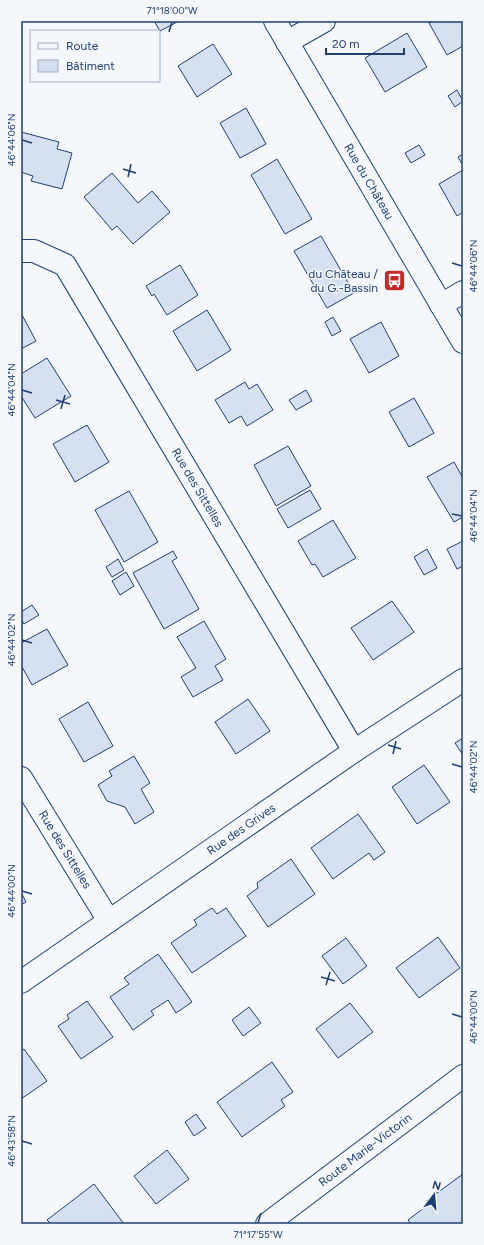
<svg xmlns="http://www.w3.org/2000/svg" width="484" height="1245" font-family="Figtree,sans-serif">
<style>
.building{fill:#d5e0f0;stroke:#1d3f73}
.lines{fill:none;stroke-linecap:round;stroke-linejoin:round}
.minor-casing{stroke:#1d3f73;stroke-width:24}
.primary-casing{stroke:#1d3f73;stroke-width:24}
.minor{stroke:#f4f7fb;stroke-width:22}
.primary{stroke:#f4f7fb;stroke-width:22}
.ticks{fill:none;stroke:#1d3f73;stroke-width:1.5}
.labels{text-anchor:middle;stroke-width:3;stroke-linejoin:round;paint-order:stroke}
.street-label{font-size:12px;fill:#1d3f73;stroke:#f4f7fb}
.poi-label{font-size:12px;fill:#1d3f73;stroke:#f4f7fb;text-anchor:end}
.neatline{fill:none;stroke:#1d3f73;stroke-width:1.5}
.ticks-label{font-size:10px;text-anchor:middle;fill:#1d3f73}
</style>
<rect width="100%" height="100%" fill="#f4f7fb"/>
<g class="building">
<path d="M154 21H179L160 31Z"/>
<path d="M433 21H463V46L447 55 429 23Z"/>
<path d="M407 33 427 67 385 92 365 58Z"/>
<path d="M213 44 232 74 197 97 178 66Z"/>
<path d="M457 90 463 101 455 107 448 96Z"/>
<path d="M246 108 266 144 240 158 220 123Z"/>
<path d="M21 132 59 142 57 149 72 153 62 189 31 181 33 176 21 172Z"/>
<path d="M419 145 425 155 411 163 405 153Z"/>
<path d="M463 154V166L458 157Z"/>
<path d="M277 159 312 219 285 234 251 175Z"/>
<path d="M463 170V212L457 216 439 184Z"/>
<path d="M112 173 138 203 152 191 170 212 133 244 117 226 112 230 84 197Z"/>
<path d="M321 236 354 293 327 308 294 251Z"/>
<path d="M180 265 198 295 167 315 154 294 152 296 146 286Z"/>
<path d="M207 310 231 350 197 371 173 331Z"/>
<path d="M21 313 36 341 21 349Z"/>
<path d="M333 317 341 331 332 336 325 322Z"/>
<path d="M381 322 399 356 369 373 350 339Z"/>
<path d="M47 358 71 396 35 418 21 396V374Z"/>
<path d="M245 382 249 389 257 384 273 410 247 426 241 416 229 423 215 400Z"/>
<path d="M306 390 312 401 296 410 289 400Z"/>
<path d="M414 398 434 433 409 447 389 412Z"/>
<path d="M87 425 109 462 75 482 53 444Z"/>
<path d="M288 446 311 486 276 506 254 465Z"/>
<path d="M454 462 463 478V517L454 522 427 477Z"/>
<path d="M310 490 321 509 288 528 277 509Z"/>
<path d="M129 491 158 542 124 562 95 510Z"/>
<path d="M333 520 356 558 323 577 315 564 312 565 298 541Z"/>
<path d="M463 541V566L457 569 447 549Z"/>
<path d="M427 549 437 568 424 575 414 557Z"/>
<path d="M173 551 177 558 172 561 199 609 164 629 133 573Z"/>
<path d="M118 559 124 570 112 577 106 567Z"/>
<path d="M126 572 134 586 120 595 112 581Z"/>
<path d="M392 601 414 632 373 660 351 628Z"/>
<path d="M32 605 39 615 24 624 21 619V612Z"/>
<path d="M204 621 226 659 215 666 223 680 193 697 181 677 196 668 177 637Z"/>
<path d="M47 629 68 665 32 685 21 665V643Z"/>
<path d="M248 699 270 731 236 754 215 722Z"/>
<path d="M88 702 113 746 84 762 59 719Z"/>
<path d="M463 738V755L455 743Z"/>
<path d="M134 756 150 783 141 789 154 812 135 824 125 807 107 801 98 785 112 776 109 771Z"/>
<path d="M424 765 450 802 417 824 392 787Z"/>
<path d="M358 814 385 852 374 860 369 853 333 879 311 848Z"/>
<path d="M291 859 315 894 268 927 247 896 258 888 257 883Z"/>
<path d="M21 892 26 902 21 905Z"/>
<path d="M212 908 217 914 226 908 246 936 192 973 171 943 197 925 194 920Z"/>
<path d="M438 937 460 968 419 998 396 968Z"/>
<path d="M346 938 367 966 343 984 322 956Z"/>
<path d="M158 954 192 1002 176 1013 168 1000 151 1011 154 1015 133 1030 110 997 129 984 124 978Z"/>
<path d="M87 1001 113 1037 81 1059 58 1026 69 1019 67 1015Z"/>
<path d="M350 1003 373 1032 338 1058 316 1029Z"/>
<path d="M249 1007 261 1023 243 1036 232 1020Z"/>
<path d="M24 1049 47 1081 21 1099V1051Z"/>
<path d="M272 1062 293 1092 281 1100 285 1106 242 1137 217 1102Z"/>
<path d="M196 1114 206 1128 194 1136 185 1122Z"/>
<path d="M167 1150 189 1179 156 1204 134 1176Z"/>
<path d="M463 1174V1222L460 1224H411L408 1220 429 1204 426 1201Z"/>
<path d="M94 1184 124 1224H51L47 1220Z"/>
</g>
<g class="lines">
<defs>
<g id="minor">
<path id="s1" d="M275 21 463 342"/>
<path d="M287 42 324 21"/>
<path id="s2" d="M21 251H34L65 265 354 751"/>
<path d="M441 305 463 292"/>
<path id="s3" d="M21 778 109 921"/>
<path id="s4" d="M21 982 354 751 463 680"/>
</g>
<g id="primary">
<path id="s5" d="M267 1224 463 1076"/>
</g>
</defs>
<use href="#minor" class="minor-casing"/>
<use href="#primary" class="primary-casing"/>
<use href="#minor" class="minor"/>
<use href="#primary" class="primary"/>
</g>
<path class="ticks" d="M169 32 172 22M22 140 32 143M123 169 136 173M128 177 131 164M452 263 462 266M22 390 32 393M56 400 70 404M61 409 65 395M452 514 462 516M22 640 32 643M388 745 401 749M393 754 396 741M452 764 462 767M22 891 32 894M321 977 335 981M326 985 330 972M452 1014 462 1017M22 1141 32 1144M258 1223 261 1213"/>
<defs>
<symbol id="bus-square" viewBox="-11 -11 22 22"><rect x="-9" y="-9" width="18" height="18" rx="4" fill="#c62828" stroke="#f4f7fb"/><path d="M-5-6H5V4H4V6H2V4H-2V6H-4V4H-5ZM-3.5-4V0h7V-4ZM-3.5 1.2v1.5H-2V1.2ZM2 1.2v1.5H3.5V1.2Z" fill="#fff"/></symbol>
</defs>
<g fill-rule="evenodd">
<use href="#bus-square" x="382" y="268" width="25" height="25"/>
</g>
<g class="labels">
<g class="street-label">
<text dy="4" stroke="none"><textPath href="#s1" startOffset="186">Rue du Château</textPath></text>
<text dy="4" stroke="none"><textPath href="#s2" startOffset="306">Rue des Sittelles</textPath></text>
<text dy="4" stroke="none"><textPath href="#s4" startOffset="268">Rue des Grives</textPath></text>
<text dy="4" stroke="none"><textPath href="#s3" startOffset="84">Rue des Sittelles</textPath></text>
<text dy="4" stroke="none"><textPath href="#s5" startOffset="123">Route Marie-Victorin</textPath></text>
</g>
<g class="poi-label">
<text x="378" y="278">du Château /<tspan x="378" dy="14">du G.-Bassin</tspan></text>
</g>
</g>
<rect width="484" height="1245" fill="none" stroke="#f4f7fb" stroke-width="44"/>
<rect x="30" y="30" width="130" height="52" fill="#f4f7fb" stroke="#9eadc5"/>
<rect x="38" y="43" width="20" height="6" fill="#f4f7fb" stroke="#9eadc5"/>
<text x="66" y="50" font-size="12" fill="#1d3f73">Route</text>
<rect x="38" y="60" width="20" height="12" fill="#d5e0f0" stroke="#9eadc5"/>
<text x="66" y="70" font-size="12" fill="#1d3f73">Bâtiment</text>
<g transform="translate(434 1195) rotate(16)" stroke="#f4f7fb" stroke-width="3" paint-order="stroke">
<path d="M0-3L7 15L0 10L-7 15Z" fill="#1d3f73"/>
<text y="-6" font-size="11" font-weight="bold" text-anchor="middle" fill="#1d3f73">N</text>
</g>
<path d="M326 48v6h78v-6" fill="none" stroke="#1d3f73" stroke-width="2"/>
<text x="332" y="48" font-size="12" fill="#1d3f73" stroke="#f4f7fb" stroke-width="3" paint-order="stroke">20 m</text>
<rect x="22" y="22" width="440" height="1201" class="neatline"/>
<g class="ticks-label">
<text x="172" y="14">71°18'00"W</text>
<text transform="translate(11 140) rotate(-90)" y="4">46°44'06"N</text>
<text transform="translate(473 266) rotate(-90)" y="4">46°44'06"N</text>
<text transform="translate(11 390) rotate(-90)" y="4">46°44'04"N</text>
<text transform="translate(473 516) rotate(-90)" y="4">46°44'04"N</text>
<text transform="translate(11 640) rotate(-90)" y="4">46°44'02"N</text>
<text transform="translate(473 767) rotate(-90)" y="4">46°44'02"N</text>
<text transform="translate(11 891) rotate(-90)" y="4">46°44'00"N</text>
<text transform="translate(473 1017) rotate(-90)" y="4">46°44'00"N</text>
<text transform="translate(11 1141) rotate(-90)" y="4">46°43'58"N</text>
<text x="258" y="1238">71°17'55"W</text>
</g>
</svg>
